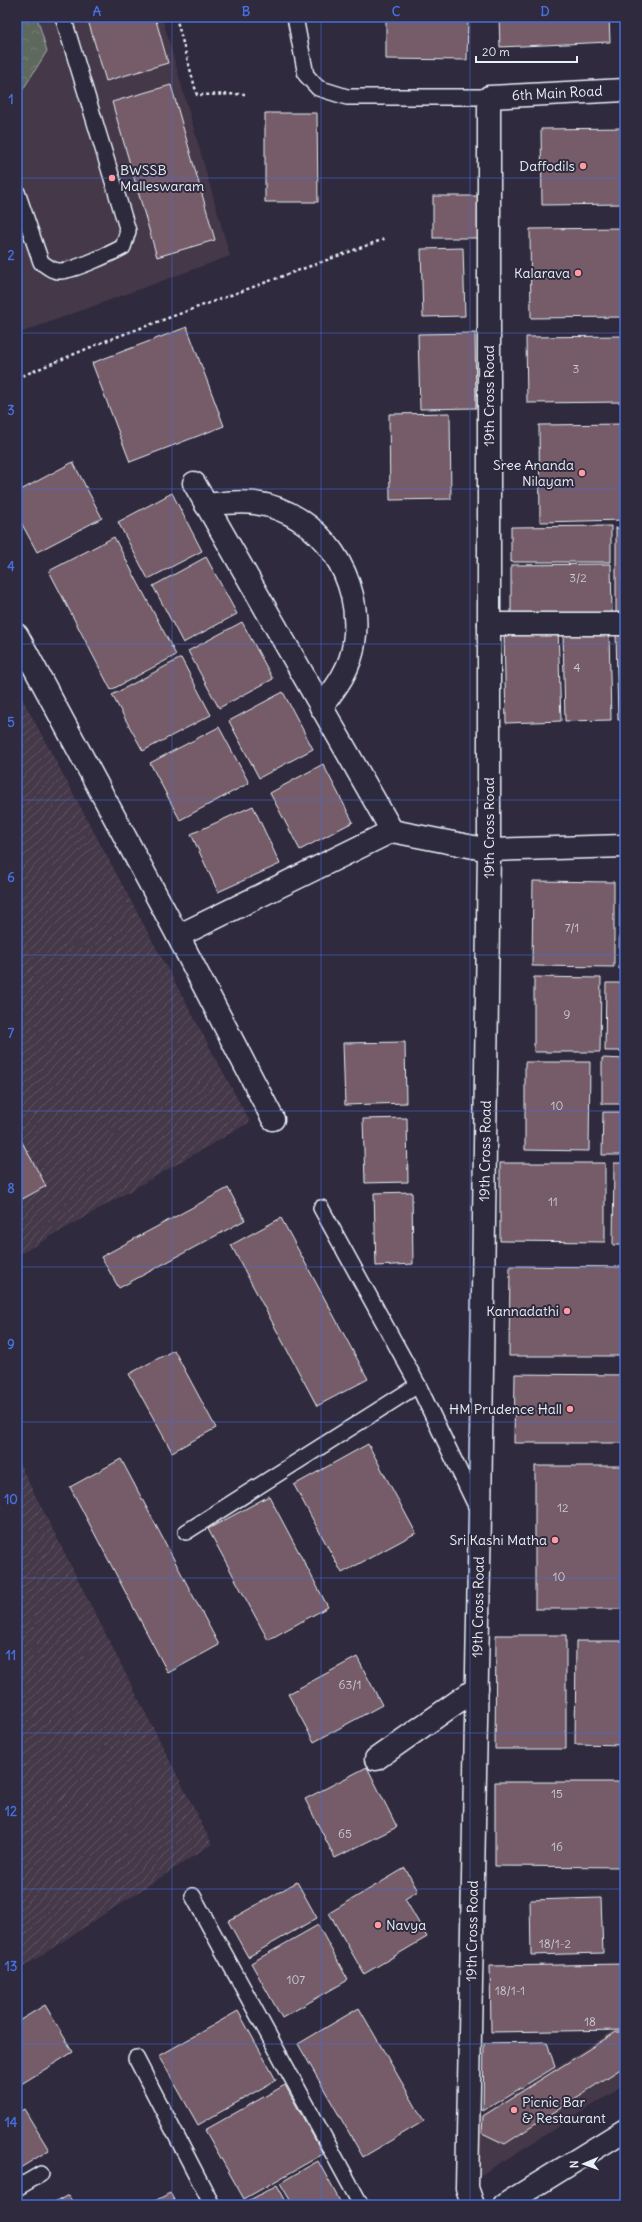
<svg xmlns="http://www.w3.org/2000/svg" width="642" height="2222" font-family="Delius,sans-serif">
<style>
.built{fill:#44394a}
.industrial{fill:url(#industrial-furrows)}
.forest{fill:url(#forest-crowns);stroke:#a3acaa}
.building{fill:#745c67;stroke:#e8f1f8}
.lines{fill:none;stroke-linecap:round;stroke-linejoin:round}
.service-casing{stroke:#e8f1f8;stroke-width:18}
.minor-casing{stroke:#e8f1f8;stroke-width:25}
.secondary-casing{stroke:#e8f1f8;stroke-width:25}
.path{stroke:#e8f1f8;stroke-width:2.5;stroke-dasharray:3 3;stroke-linecap:butt}
.service{stroke:#2f2a3d;stroke-width:15}
.minor{stroke:#2f2a3d;stroke-width:22}
.secondary{stroke:#2f2a3d;stroke-width:22}
.grid{fill:none;stroke:#466fde;stroke-width:1;stroke-opacity:0.55}
.poi-dot{fill:#ff9aa2;stroke:#2f2a3d;stroke-width:1.5}
.labels{text-anchor:middle;stroke-width:4;stroke-linejoin:round;paint-order:stroke}
.number-label{font-size:12px;fill:#cbccd4}
.street-label{font-size:14px;fill:#e8f1f8;stroke:#2f2a3d}
.poi-label{font-size:14px;fill:#e8f1f8;stroke:#2f2a3d;text-anchor:end}
.neatline{fill:none;stroke:#466fde;stroke-width:1.5}
.grid-label{font-size:13px;text-anchor:middle;font-weight:bold;fill:#466fde}
</style>
<defs>
<pattern id="industrial-furrows" width="10" height="10" patternUnits="userSpaceOnUse"><rect width="10" height="10" fill="#44394a"/><path d="M-1 1l2-2M0 10L10 0M9 11l2-2" fill="none" stroke="#5f5665"/></pattern>
<pattern id="forest-crowns" width="20" height="18" patternUnits="userSpaceOnUse"><rect width="20" height="18" fill="#5e675b"/><path d="M2 6a3 3 0 1 1 6 0M12 15a3 3 0 1 1 6 0" fill="none" stroke="#757d73"/></pattern>
</defs>
<rect width="100%" height="100%" fill="#2f2a3d"/>
<filter id="ink" filterUnits="userSpaceOnUse"><feTurbulence type="fractalNoise" baseFrequency=".025" numOctaves="2"/><feDisplacementMap in="SourceGraphic" scale="8" xChannelSelector="R" yChannelSelector="G"/><feConvolveMatrix kernelMatrix="1 2 1 2 8 2 1 2 1" color-interpolation-filters="sRGB"/></filter>
<g filter="url(#ink)">
<g class="built">
<path d="M17 17H162L230 256 17 334Z"/>
<path d="M613 2031H625V2085L476 2178 478 2117Z"/>
</g>
<g class="industrial">
<path d="M17 689 250 1122 17 1256Z"/>
<path d="M17 1459 212 1844 17 1971Z"/>
</g>
<path class="forest" d="M17 17H37L47 51 17 99Z"/>
<g class="building">
<path d="M87 17H155L168 63 106 81Z"/>
<path d="M386 17H468L467 60 386 59Z"/>
<path d="M499 17H609L610 42 500 47Z"/>
<path d="M622 17H625V39H623Z"/>
<path d="M171 85 215 240 157 257 112 102Z"/>
<path d="M265 113H317L318 202H265Z"/>
<path d="M625 128V204L542 205 541 129Z"/>
<rect x="433" y="196" width="45" height="42"/>
<path d="M625 228V317L531 318 530 229Z"/>
<path d="M463 248 465 316 423 317 421 249Z"/>
<path d="M187 327 224 426 130 462 92 363Z"/>
<path d="M475 333 476 408 420 409 418 334Z"/>
<path d="M625 336V402L527 403 526 337Z"/>
<path d="M450 413 451 499 390 500 389 414Z"/>
<path d="M625 424V520L540 522 539 425Z"/>
<path d="M73 462 102 518 37 552 17 515V492Z"/>
<path d="M172 493 202 551 148 579 118 522Z"/>
<path d="M611 526V562H511V527Z"/>
<rect x="616" y="528" width="9" height="88"/>
<path d="M114 537 176 655 111 690 49 571Z"/>
<path d="M206 557 237 614 183 643 153 586Z"/>
<path d="M611 564 612 613 511 614V565Z"/>
<path d="M242 622 273 679 219 708 188 651Z"/>
<path d="M558 629 561 721 506 723 504 631Z"/>
<path d="M609 632 611 720 565 721 563 633Z"/>
<path d="M616 633H625V720H618Z"/>
<path d="M181 658 211 715 143 751 112 695Z"/>
<path d="M283 692 313 749 259 778 229 721Z"/>
<path d="M219 727 249 783 180 820 150 763Z"/>
<path d="M323 764 353 822 300 850 270 793Z"/>
<path d="M253 806 280 864 218 892 191 834Z"/>
<path d="M533 881 614 882V967L532 966Z"/>
<path d="M620 888H625V969H619Z"/>
<path d="M534 977 601 978 600 1052H534Z"/>
<path d="M606 983H625V1051H605Z"/>
<path d="M405 1042 406 1103 345 1105 343 1043Z"/>
<path d="M602 1058 625 1059V1104H602Z"/>
<path d="M525 1062H590L589 1151 525 1150Z"/>
<path d="M603 1112H625V1155H602Z"/>
<path d="M407 1118 408 1182 365 1183 363 1119Z"/>
<path d="M17 1133 46 1186 17 1202Z"/>
<path d="M500 1163H605V1242L500 1241Z"/>
<path d="M614 1163H625V1245H613Z"/>
<path d="M228 1188 245 1220 119 1288 101 1257Z"/>
<path d="M412 1192 413 1264 376 1266 374 1193Z"/>
<path d="M281 1218 368 1379 317 1406 231 1245Z"/>
<path d="M510 1266 625 1267V1356H509Z"/>
<path d="M174 1350 216 1428 172 1452 129 1374Z"/>
<path d="M515 1374 625 1375V1443H514Z"/>
<path d="M368 1444 416 1533 342 1573 294 1485Z"/>
<path d="M121 1459 219 1645 168 1673 70 1487Z"/>
<rect x="535" y="1466" width="90" height="143"/>
<path d="M269 1496 328 1607 268 1640 208 1529Z"/>
<path d="M496 1635H566V1749H495Z"/>
<path d="M576 1641H625V1745L575 1744Z"/>
<path d="M357 1657 382 1705 314 1742 288 1694Z"/>
<path d="M367 1767 397 1827 335 1858 305 1799Z"/>
<path d="M495 1782H625V1867L495 1866Z"/>
<path d="M405 1868 418 1891 405 1899 427 1937 364 1974 329 1913Z"/>
<path d="M297 1882 317 1918 248 1957 228 1921Z"/>
<path d="M601 1898 603 1953 531 1955 530 1900Z"/>
<path d="M318 1925 348 1980 282 2018 251 1963Z"/>
<path d="M625 1964V2030L491 2032 490 1966Z"/>
<path d="M45 2005 73 2052 18 2086 17 2022Z"/>
<path d="M359 2008 424 2121 363 2157 298 2044Z"/>
<path d="M238 2011 276 2080 198 2125 159 2056Z"/>
<path d="M616 2032H625V2066L505 2144 482 2133 483 2116Z"/>
<path d="M547 2042 555 2067 483 2111 484 2043Z"/>
<path d="M285 2085 323 2154 244 2199 205 2130Z"/>
<path d="M24 2109 49 2150 17 2170V2113Z"/>
<path d="M318 2161 342 2205H293L280 2183Z"/>
<path d="M277 2185 288 2205H241Z"/>
<path d="M170 2193 177 2205H147Z"/>
<path d="M68 2195 75 2205H51Z"/>
</g>
<g class="lines">
<defs>
<g id="service">
<path d="M295 17 306 75 318 88 347 97H489"/>
<path d="M17 192 41 262C47 266 53 272 61 271 75 270 110 254 123 247L128 231 63 17"/>
<path d="M321 1208 418 1385 478 1510"/>
<path d="M186 1532 418 1385"/>
<path d="M193 1896 361 2205"/>
<path d="M136 2058 212 2205"/>
<path d="M17 2188 41 2174"/>
</g>
<g id="minor">
<path d="M194 483 392 831"/>
<path d="M206 505C223 503 238 501 255 503 321 512 364 579 354 643 351 668 336 688 321 707"/>
<path d="M489 624H625"/>
<path d="M17 635 178 936 273 1119"/>
<path d="M178 936 392 831 489 850 625 846"/>
<path d="M376 1759 477 1688"/>
<path d="M473 2205 467 2188 480 1515 489 850V97L625 90"/>
</g>
<path id="secondary" d="M504 2205 625 2130"/>
</defs>
<use href="#service" class="service-casing"/>
<use href="#minor" class="minor-casing"/>
<use href="#secondary" class="secondary-casing"/>
<g class="path">
<path d="M176 17 197 95 245 94"/>
<path d="M17 378 108 340 387 238"/>
</g>
<use href="#service" class="service"/>
<use href="#minor" class="minor"/>
<use href="#secondary" class="secondary"/>
</g>
</g>
<path class="grid" d="M172 17V2205M321 17V2205M470 17V2205M17 178H625M17 333H625M17 489H625M17 644H625M17 800H625M17 955H625M17 1111H625M17 1267H625M17 1422H625M17 1578H625M17 1733H625M17 1889H625M17 2044H625"/>
<g class="poi-dot">
<circle cx="583" cy="166" r="4"/>
<circle cx="112" cy="178" r="4"/>
<circle cx="578" cy="273" r="4"/>
<circle cx="582" cy="473" r="4"/>
<circle cx="567" cy="1311" r="4"/>
<circle cx="570" cy="1409" r="4"/>
<circle cx="555" cy="1540" r="4"/>
<circle cx="378" cy="1925" r="4"/>
<circle cx="514" cy="2110" r="4"/>
</g>
<g class="labels">
<g class="number-label">
<text x="576" y="373">3</text>
<text x="578" y="582">3/2</text>
<text x="577" y="672">4</text>
<text x="572" y="932">7/1</text>
<text x="567" y="1019">9</text>
<text x="557" y="1110">10</text>
<text x="553" y="1206">11</text>
<text x="563" y="1512">12</text>
<text x="559" y="1581">10</text>
<text x="350" y="1689">63/1</text>
<text x="557" y="1798">15</text>
<text x="345" y="1838">65</text>
<text x="557" y="1851">16</text>
<text x="555" y="1948">18/1-2</text>
<text x="296" y="1984">107</text>
<text x="510" y="1995">18/1-1</text>
<text x="590" y="2026">18</text>
</g>
<g class="street-label">
<text transform="translate(557 93) rotate(-3)" y="5">6th Main Road</text>
<text transform="translate(489 396) rotate(-90)" y="5">19th Cross Road</text>
<text transform="translate(489 828) rotate(-90)" y="5">19th Cross Road</text>
<text transform="translate(485 1151) rotate(-89)" y="5">19th Cross Road</text>
<text transform="translate(478 1607) rotate(-89)" y="5">19th Cross Road</text>
<text transform="translate(472 1931) rotate(-89)" y="5">19th Cross Road</text>
</g>
<g class="poi-label">
<text x="575" y="171">Daffodils</text>
<text x="120" y="175" text-anchor="start">BWSSB<tspan x="120" dy="16">Malleswaram</tspan></text>
<text x="570" y="278">Kalarava</text>
<text x="574" y="470">Sree Ananda<tspan x="574" dy="16">Nilayam</tspan></text>
<text x="559" y="1316">Kannadathi</text>
<text x="562" y="1414">HM Prudence Hall</text>
<text x="547" y="1545">Sri Kashi Matha</text>
<text x="386" y="1930" text-anchor="start">Navya</text>
<text x="522" y="2107" text-anchor="start">Picnic Bar<tspan x="522" dy="16">&amp; Restaurant</tspan></text>
</g>
</g>
<rect width="642" height="2222" fill="none" stroke="#2f2a3d" stroke-width="44"/>
<g transform="translate(584 2164) rotate(268)" stroke="#2f2a3d" stroke-width="3" paint-order="stroke">
<path d="M0-3L7 15L0 10L-7 15Z" fill="#e8f1f8"/>
<text y="-6" font-size="11" font-weight="bold" text-anchor="middle" fill="#e8f1f8">N</text>
</g>
<path d="M476 56v6h101v-6" fill="none" stroke="#e8f1f8" stroke-width="2"/>
<text x="482" y="56" font-size="12" fill="#e8f1f8" stroke="#2f2a3d" stroke-width="3" paint-order="stroke">20 m</text>
<rect x="22" y="22" width="598" height="2178" class="neatline"/>
<g class="grid-label">
<text x="97" y="16">A</text>
<text x="246" y="16">B</text>
<text x="396" y="16">C</text>
<text x="545" y="16">D</text>
<text x="11" y="104">1</text>
<text x="11" y="260">2</text>
<text x="11" y="415">3</text>
<text x="11" y="571">4</text>
<text x="11" y="727">5</text>
<text x="11" y="882">6</text>
<text x="11" y="1038">7</text>
<text x="11" y="1193">8</text>
<text x="11" y="1349">9</text>
<text x="11" y="1504">10</text>
<text x="11" y="1660">11</text>
<text x="11" y="1816">12</text>
<text x="11" y="1971">13</text>
<text x="11" y="2127">14</text>
</g>
</svg>
